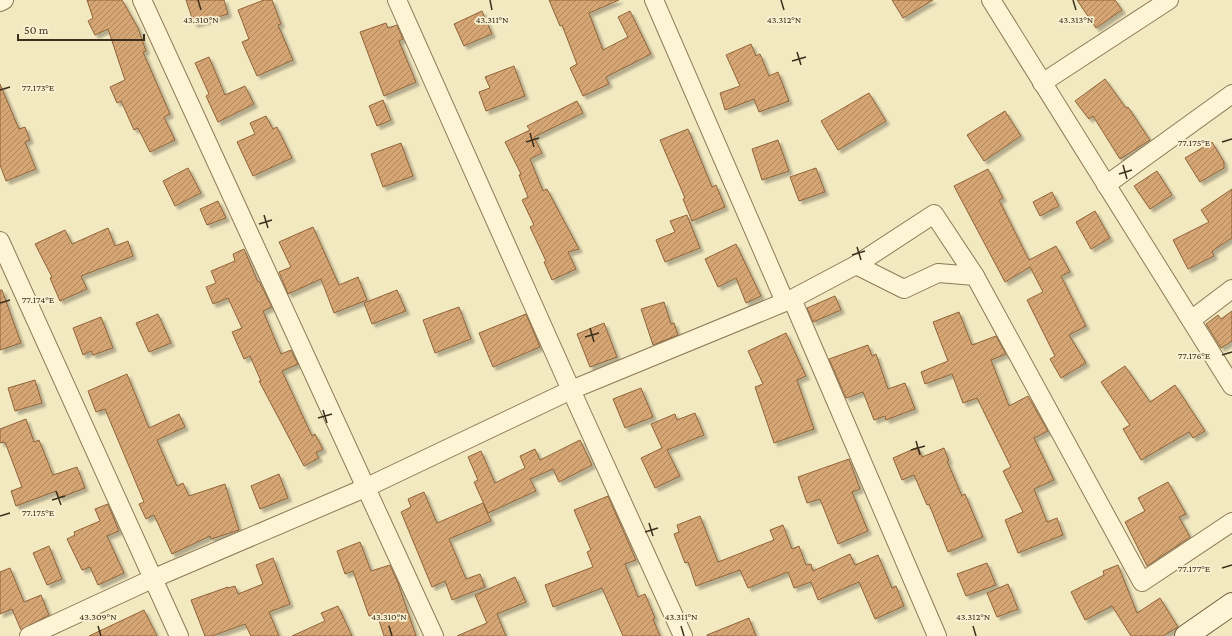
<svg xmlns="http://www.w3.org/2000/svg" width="1232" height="636" font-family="'Crimson Pro',serif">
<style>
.building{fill:url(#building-hatch);stroke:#906439;filter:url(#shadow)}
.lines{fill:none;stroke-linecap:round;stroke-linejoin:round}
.street-casing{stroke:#8e7956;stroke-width:20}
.secondary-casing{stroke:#705a39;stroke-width:24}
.street{stroke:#fcf4d5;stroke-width:18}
.secondary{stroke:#fcf4d5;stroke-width:22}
.ticks{fill:none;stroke:#3c2f1c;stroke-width:1.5}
.ticks-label{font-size:10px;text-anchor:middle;fill:#3c2f1c;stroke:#f9f1d1;stroke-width:3.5;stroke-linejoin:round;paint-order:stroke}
</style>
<defs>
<pattern id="building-hatch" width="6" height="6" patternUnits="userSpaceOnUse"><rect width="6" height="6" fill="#d5a573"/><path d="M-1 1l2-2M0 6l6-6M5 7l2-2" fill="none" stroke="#ae875e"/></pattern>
<filter id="shadow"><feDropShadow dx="3.5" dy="3.5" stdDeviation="1" flood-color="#0004"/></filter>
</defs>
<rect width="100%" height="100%" fill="#f3e9c1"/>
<g class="building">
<path d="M87 0H122L138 28 146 51 143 52 170 114 164 117 175 140 150 152 138 128 134 130 121 101 117 103 110 87 125 80 108 29 95 35 88 21 93 18Z"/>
<path d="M186 0H224L228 14 194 24Z"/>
<path d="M264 0H272L281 24 278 25 293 60 257 76 242 42 249 39 238 10Z"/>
<path d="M549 0H619L589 13 603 50 628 37 618 17 630 11 651 54 606 77 609 84 583 96 570 68 577 64 562 25 560 26Z"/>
<path d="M892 0H933L903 18Z"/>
<path d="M1077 0H1115L1122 10 1096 28Z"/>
<path d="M482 11 492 34 464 46 454 24Z"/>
<path d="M386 23 388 28 397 25 403 39 399 41 416 82 384 96 360 32Z"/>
<path d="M751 44 756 56 760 54 769 76 778 72 789 101 759 112 754 99 725 110 720 93 740 86 726 55Z"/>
<path d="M209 57 225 95 245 86 254 104 218 122 206 96 209 94 195 63Z"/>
<path d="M514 66 525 96 486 111 479 92 490 88 485 77Z"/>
<path d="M1105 79 1126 108 1128 107 1150 140 1120 159 1093 116 1089 119 1075 101Z"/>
<path d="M0 84 19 129 25 127 30 140 25 142 36 169 6 181 0 165Z"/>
<path d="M869 93 886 121 838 150 821 121Z"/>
<path d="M383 100 391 120 377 126 369 106Z"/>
<path d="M577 101 583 113 534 137 542 153 530 159 543 191 547 189 579 249 568 252 576 269 552 280 544 262 546 261 530 227 534 225 522 200 528 197 519 175 521 174 505 142 530 130 527 126Z"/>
<path d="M1005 111 1021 136 984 161 967 135Z"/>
<path d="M266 116 273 129 277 127 292 158 253 176 237 142 255 134 250 123Z"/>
<path d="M688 129 712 187 716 185 725 207 692 221 683 199 685 198 660 140Z"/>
<path d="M778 140 789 171 762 180 752 149Z"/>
<path d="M1212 142 1224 162V168L1200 182 1185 158Z"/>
<path d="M401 143 413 176 383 187 371 154Z"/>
<path d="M188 168 201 193 175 206 163 181Z"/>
<path d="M816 168 825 192 799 201 790 177Z"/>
<path d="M988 169 1003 198 999 200 1029 260 1056 246 1070 272 1061 276 1086 326 1069 335 1086 363 1061 378 1050 359 1055 356 1027 300 1043 292 1030 267 1005 282 954 186Z"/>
<path d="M1157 171 1172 195 1150 209 1134 186Z"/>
<path d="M1232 189V238L1212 251 1214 256 1188 269 1173 240 1209 222 1201 210Z"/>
<path d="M1052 192 1059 206 1040 216 1033 202Z"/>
<path d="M218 201 226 218 207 225 200 209Z"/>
<path d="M1095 211 1110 238 1091 249 1076 222Z"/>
<path d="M687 215 700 248 665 262 656 240 675 232 670 221Z"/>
<path d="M313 227 339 285 358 277 367 300 334 313 321 279 288 294 279 272 291 267 279 242Z"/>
<path d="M108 228 115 246 128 241 133 256 81 276 87 289 60 301 50 278 52 277 35 244 65 230 72 244Z"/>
<path d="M736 244 761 296 746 303 736 278 718 287 705 259Z"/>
<path d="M244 249 258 282 259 281 272 307 263 311 281 354 291 350 298 364 282 371 312 436 315 434 323 449 316 453 319 458 304 466 259 381H261L250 356 244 359 232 332 242 328 228 298 213 304 206 287 216 283 211 271 235 261 233 254Z"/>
<path d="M0 290H2L21 343 0 350Z"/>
<path d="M397 290 406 311 372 324 364 303Z"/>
<path d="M835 296 841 310 813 322 807 308Z"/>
<path d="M664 302 671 324 674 323 678 335 653 345 641 309Z"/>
<path d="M459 307 471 339 435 353 423 320Z"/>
<path d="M1232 311V341L1221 348 1206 324 1218 315 1221 319Z"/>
<path d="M959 312 972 345 996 336 1006 354 991 360 1009 406 1028 396 1048 431 1034 438 1054 480 1034 489 1047 522 1057 518 1063 535 1018 553 1005 520 1023 512 1003 471 1011 467 977 398 963 403 952 374 925 384 921 372 948 361 933 322Z"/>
<path d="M158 314 171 343 149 352 136 323Z"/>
<path d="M526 314 540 347 493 367 479 333Z"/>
<path d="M101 317 113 348 93 355 91 351 83 355 73 328Z"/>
<path d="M604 323 617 357 590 367 577 334Z"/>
<path d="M786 333 806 376 797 380 814 429 774 443 755 387 763 384 748 351Z"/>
<path d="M868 345 872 356 876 354 888 389 905 383 915 409 886 420 885 416 874 420 863 392 846 398 829 359Z"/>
<path d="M1125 366 1150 402 1175 385 1205 431 1193 438 1189 432 1141 460 1123 429 1130 425 1101 382Z"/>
<path d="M127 374 149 428 179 414 185 427 157 440 177 486 183 483 189 496 225 484 239 530 211 539 210 536 172 554 154 515 146 519 139 504 144 502 105 409 96 412 88 391Z"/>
<path d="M35 380 42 403 15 411 8 388Z"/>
<path d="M641 388 653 417 625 428 613 399Z"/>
<path d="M695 413 704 435 667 450 680 476 655 488 641 458 662 448 651 424 675 414 677 420Z"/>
<path d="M26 419 34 442 39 440 53 475 77 467 85 488 59 498 56 491 16 506 11 491 22 487 5 442 0 443V429Z"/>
<path d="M580 440 592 465 559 482 553 469 530 479 536 491 488 513 474 482 478 480 468 457 481 451 495 483 525 468 520 456 535 449 540 460Z"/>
<path d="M918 447 922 457 944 448 949 461H947L962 496 965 494 983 537 948 552 929 504 927 505 914 475 902 480 893 458Z"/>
<path d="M849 459 860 489 852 492 868 531 838 544 820 499 807 503 798 477Z"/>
<path d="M279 474 288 498 260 509 251 486Z"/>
<path d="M1168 482 1186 514 1179 517 1190 537 1147 566 1125 522 1145 511 1138 498Z"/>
<path d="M424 492 437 523 483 503 491 521 449 539 466 579 480 574 485 587 452 600 445 581 432 587 401 512 411 507 408 499Z"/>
<path d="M608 496 636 560 625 564 638 597 645 594 655 618 653 619 660 636H623L602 588 553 607 545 585 593 567 587 552 591 550 574 510Z"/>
<path d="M108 504 119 531 107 536 124 573 98 585 90 567 82 570 67 539 75 535 74 532 100 521 95 509Z"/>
<path d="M700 516 718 562 774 540 770 530 783 525 792 549 799 546 806 565 811 564 813 571 850 554 855 565 878 555 892 588 896 586 904 606 875 619 859 582 818 600 811 582 794 588 788 572 748 588 740 570 696 586 688 562 685 563 674 534 679 532 677 525Z"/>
<path d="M360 542 371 571 390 565 398 583 416 636H384L377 614 369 616 353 571 345 574 337 551Z"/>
<path d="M49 546 62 579 47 585 33 553Z"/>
<path d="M273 558 290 604 269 612 279 636H251L245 624 212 636H205L191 600 228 587V588L235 586 238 594 263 584 256 565Z"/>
<path d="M987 563 996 585 966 596 957 574Z"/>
<path d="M1118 565 1137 613 1160 598 1178 627 1163 636H1131L1112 606 1085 620 1071 592 1104 575 1103 571Z"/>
<path d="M10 568 24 602 41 595 49 615 21 630 12 609 0 614V572Z"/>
<path d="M515 577 526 602 497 614 506 636H457L487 623 475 595Z"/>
<path d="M1008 584 1018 609 997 617 987 593Z"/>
<path d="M338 606 352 636H292L325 621 321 613Z"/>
<path d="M144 610 157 636H89Z"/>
<path d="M749 618 756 636H707V635Z"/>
</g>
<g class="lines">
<defs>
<g id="street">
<path d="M142 0 434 636"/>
<path d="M397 0 571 390 683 636"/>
<path d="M654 0 785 302 792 299 937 636"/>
<path d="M991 0 1232 386"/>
<path d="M0 2 4 0"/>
<path d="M1042 83 1169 0"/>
<path d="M1106 185 1232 94"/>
<path d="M0 241 179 636"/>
<path d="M856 265 934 214 975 276"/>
<path d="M792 299 856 265 904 289 938 273 975 276 1142 582 1232 522"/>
<path d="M1191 320 1232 289"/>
<path d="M29 636 152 579 365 488 571 390 785 302"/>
</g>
<path id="secondary" d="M1186 636 1232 604"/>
</defs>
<use href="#street" class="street-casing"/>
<use href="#secondary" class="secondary-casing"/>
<use href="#street" class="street"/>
<use href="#secondary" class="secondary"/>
</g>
<path class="ticks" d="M198 0 201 10M490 0 492 10M781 0 784 10M1073 0 1076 10M797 52 801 65M792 61 806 57M0 90 10 87M530 133 534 147M526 142 539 138M1222 142 1232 139M1123 165 1127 179M1119 174 1132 170M264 215 268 228M259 224 272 220M857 247 861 260M852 255 865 251M0 303 10 300M590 328 594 342M585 337 599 333M1222 355 1232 352M323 410 327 423M318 418 332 414M916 441 920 455M911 450 925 446M56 491 61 505M52 500 65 496M0 516 10 513M649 523 653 536M645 532 658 528M1222 568 1232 565M98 626 101 636M389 626 392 636M681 626 684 636M973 626 976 636"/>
<g class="ticks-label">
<text x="201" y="23">43.310°N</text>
<text x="492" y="23">43.311°N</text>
<text x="784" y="23">43.312°N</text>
<text x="1076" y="23">43.313°N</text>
<text x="38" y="91">77.173°E</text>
<text x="1194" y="146">77.175°E</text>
<text x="38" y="303">77.174°E</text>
<text x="1194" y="359">77.176°E</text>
<text x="38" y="516">77.175°E</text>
<text x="1194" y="572">77.177°E</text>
<text x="98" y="620">43.309°N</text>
<text x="389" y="620">43.310°N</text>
<text x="681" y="620">43.311°N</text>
<text x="973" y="620">43.312°N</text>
</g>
<path d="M18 34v6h126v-6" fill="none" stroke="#3c2f1c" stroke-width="2"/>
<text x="24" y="34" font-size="12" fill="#3c2f1c" stroke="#f9f1d1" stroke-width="3" paint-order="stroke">50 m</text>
</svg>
